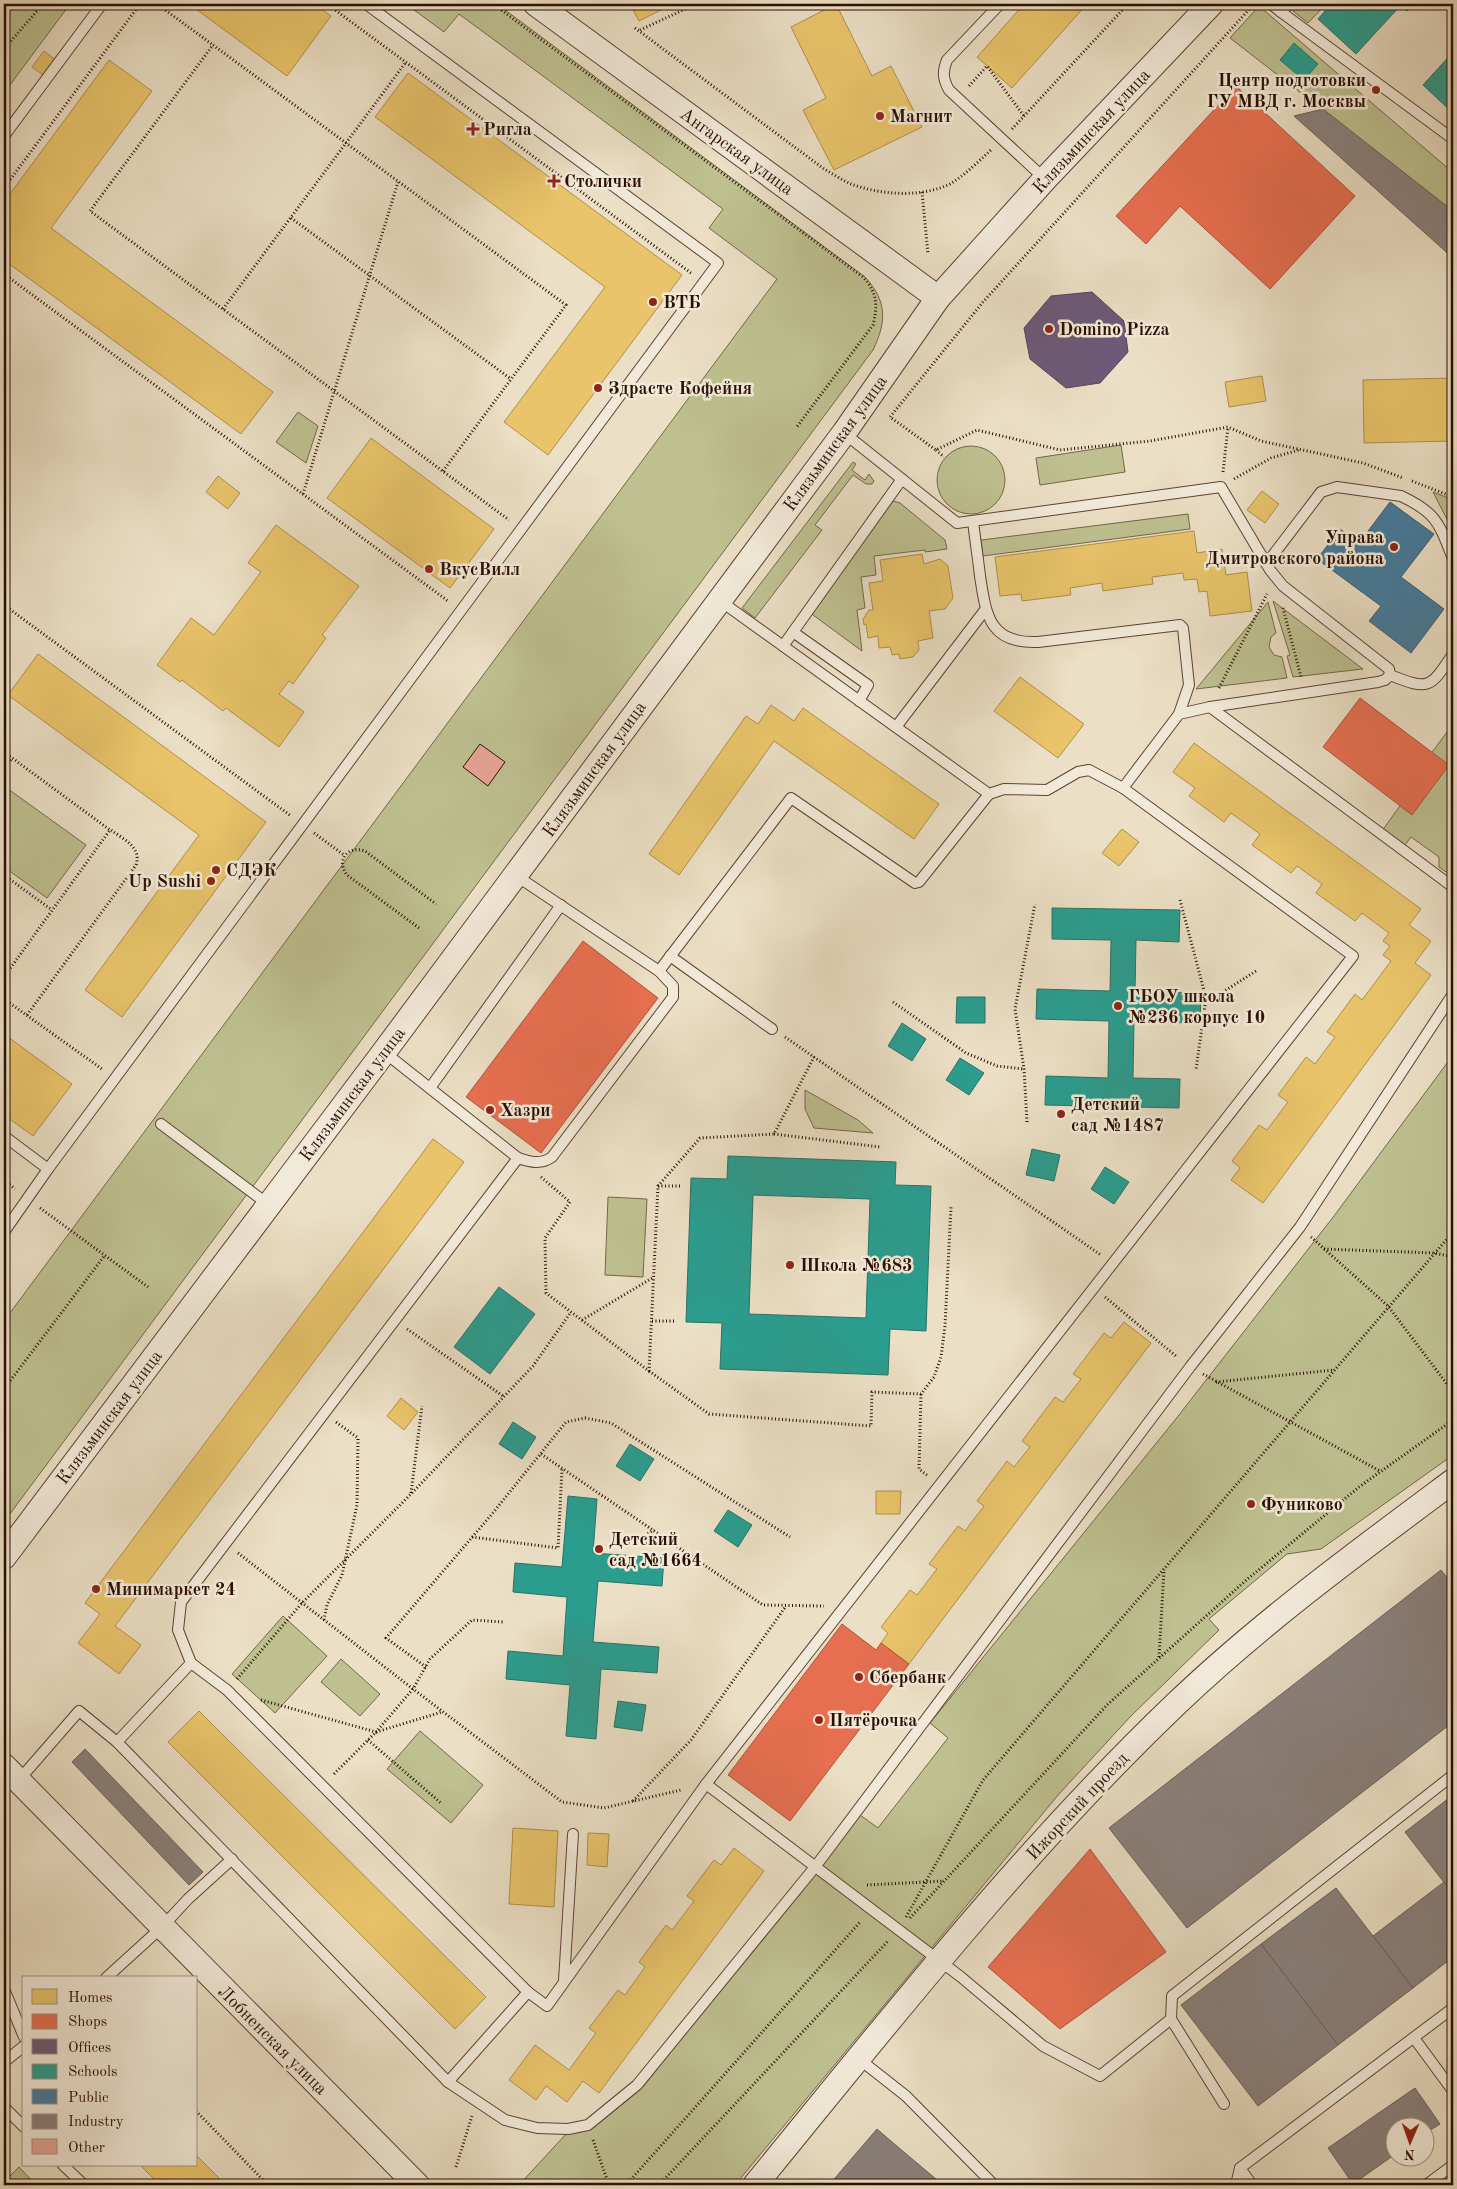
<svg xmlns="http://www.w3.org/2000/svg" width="1457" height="2189" font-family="'Old Standard TT',serif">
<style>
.green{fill:#bec090;stroke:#74674a}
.homes{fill:#e9c46a;stroke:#b08d4b}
.shops{fill:#e76f51;stroke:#af523a}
.offices{fill:#6d597a;stroke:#594256}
.schools{fill:#2a9d8f;stroke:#2a7265;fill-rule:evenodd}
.public{fill:#457b9d;stroke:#3d5a6f}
.industry{fill:#8a817c;stroke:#6e5e58}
.building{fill:#e7a598;stroke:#2b0e03}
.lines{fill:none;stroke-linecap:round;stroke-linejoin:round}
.service-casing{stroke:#5b4234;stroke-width:12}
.tertiary-casing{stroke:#5b4234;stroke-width:26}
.path{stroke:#2b0e03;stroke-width:3;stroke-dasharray:1 2.5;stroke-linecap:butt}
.service{stroke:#f2ead9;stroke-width:10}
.tertiary{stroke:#f2ead9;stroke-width:24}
.poi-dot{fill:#8f2418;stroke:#f2ead9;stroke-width:2}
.labels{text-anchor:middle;stroke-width:5;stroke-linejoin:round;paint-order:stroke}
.poi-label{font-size:18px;font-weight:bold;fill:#2b0e03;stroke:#f2ead9;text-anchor:start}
.street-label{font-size:18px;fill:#2b0e03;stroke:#f2ead9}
</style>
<rect width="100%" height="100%" fill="#ebdfc5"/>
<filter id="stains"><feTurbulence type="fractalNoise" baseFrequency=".004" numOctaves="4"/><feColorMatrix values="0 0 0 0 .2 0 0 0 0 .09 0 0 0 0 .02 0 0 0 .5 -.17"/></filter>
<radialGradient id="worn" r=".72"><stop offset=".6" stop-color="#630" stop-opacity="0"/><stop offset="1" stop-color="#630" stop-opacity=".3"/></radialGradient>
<g class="green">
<path d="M4 4H70L4 93Z"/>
<path d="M406 4H497L865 277C887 301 887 321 873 350L4 1522V1321L777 279 709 228 723 209 459 14 444 32Z"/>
<path d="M1300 4H1326L1308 23 1293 11Z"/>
<path d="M1259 6 1450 170 1453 168V211L1230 38Z"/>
<path d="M298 412 318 426 306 463 276 442Z"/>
<path d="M1121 445 1125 472 1040 485 1036 458Z"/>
<circle cx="971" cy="480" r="34"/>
<path d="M853 462 856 464 852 470 865 480 869 474 874 481 872 484H866L853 475 815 525 822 530 755 618 742 608Z"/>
<path d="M1433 492 1453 500V531Z"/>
<path d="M893 501 900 503 945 540 947 549 925 552V550L874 556 876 575 861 577 865 608 857 610 862 651 809 612Z"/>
<path d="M1188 514 1190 529 983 556 981 540Z"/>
<path d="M1273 601 1363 669 1293 677 1287 656 1290 655Z"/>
<path d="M1268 602 1276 633 1271 637 1269 647 1274 655 1282 657 1287 678 1196 689Z"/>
<path d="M1453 724V853L1450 858 1453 861 1452 876 1439 867V857L1411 837 1401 850 1379 835 1428 767 1427 759Z"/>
<path d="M4 786 86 845 47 898 4 867Z"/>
<path d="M1453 1055V1455L1321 1549 1287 1554 1209 1619 1219 1630 1130 1717 1059 1794 735 2185H519L567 2133 604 2119 643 2087 860 1815 878 1828 948 1738 930 1723 1175 1420 1334 1216Z"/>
<path d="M805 1090 858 1120 873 1133 814 1128 805 1109Z"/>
<path d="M608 1197 647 1199 643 1277 605 1275Z"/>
<path d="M283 1616 327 1656 275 1713 232 1674Z"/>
<path d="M341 1659 380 1694 360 1716 321 1682Z"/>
<path d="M420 1731 483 1785 451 1823 387 1769Z"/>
<path d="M19 2167 36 2185H4V2182Z"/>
</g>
<g class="homes">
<path d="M189 4H314L331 16 287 76Z"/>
<path d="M630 4H673L639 21Z"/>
<path d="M836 4 872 76 891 66 922 127 834 170 803 110 826 98 791 27Z"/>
<path d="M1024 4H1087L1012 88 977 57Z"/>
<path d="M44 51 57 61 46 77 32 67Z"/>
<path d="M109 60 152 91 51 228 273 392 241 434 4 260V202Z"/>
<path d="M408 73 682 275 548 455 504 422 605 287 375 117Z"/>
<path d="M1262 376 1266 401 1229 407 1225 382Z"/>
<path d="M1453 378V441L1364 443 1363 380Z"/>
<path d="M371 438 494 529 450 588 327 498Z"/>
<path d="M218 476 240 493 228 509 206 492Z"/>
<path d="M1262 491 1279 504 1265 523 1247 510Z"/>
<path d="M276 525 359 586 322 635 326 638 293 684 289 681 279 694 304 712 279 747 226 708 223 711 182 680 180 682 157 665 191 618 214 635 261 572 248 563Z"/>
<path d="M1194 531 1197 553 1222 549 1226 575 1247 572 1252 611 1210 616 1207 591 1199 592 1197 579 1184 580 1183 573 1152 577 1153 584 1103 591 1102 583 1070 588 1071 595 1022 601 1021 594 1000 596 995 557Z"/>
<path d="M922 554 924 564 940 559 948 566 953 598 945 609 929 611 933 638 918 641 919 650 913 657 900 659 899 654 892 655 890 647 879 648 878 636 868 638 866 624 864 625 863 619 869 610H873L869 583 883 581 880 560Z"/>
<path d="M38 654 266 822 122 1017 85 990 199 835 8 695Z"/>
<path d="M1020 677 1084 724 1058 758 994 711Z"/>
<path d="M771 705 794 721 803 708 939 804 914 839 774 741 679 875 649 854 746 716 758 724Z"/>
<path d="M1194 743 1421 909 1409 925 1431 941 1415 963 1431 975 1263 1203 1231 1180 1240 1168 1232 1161 1259 1125 1267 1130 1288 1102 1278 1095 1306 1057 1315 1064 1335 1037 1327 1032 1355 994 1362 1000 1391 961 1383 955 1390 946 1383 941 1389 933 1362 913 1355 921 1316 893 1322 884 1297 866 1291 873 1252 845 1260 834 1231 813 1224 822 1189 796 1195 788 1173 772Z"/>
<path d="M1122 829 1139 842 1119 866 1102 853Z"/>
<path d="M4 1034 72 1084 33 1136 4 1115Z"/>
<path d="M433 1139 464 1162 115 1626 141 1645 119 1674 78 1643 100 1614 85 1603Z"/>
<path d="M1124 1322 1151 1343 909 1664 881 1643 888 1633 881 1627 910 1590 917 1595 937 1569 929 1564 958 1526 965 1531 984 1506 977 1501 1007 1461 1014 1467 1030 1447 1022 1441 1055 1397 1063 1402 1081 1379 1073 1374 1104 1333 1111 1338Z"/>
<path d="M401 1398 418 1412 404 1430 387 1416Z"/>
<path d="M876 1491H901L900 1514H876Z"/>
<path d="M199 1711 486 1997 455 2029 168 1742Z"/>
<path d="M513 1828 558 1831 554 1907 509 1904Z"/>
<path d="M588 1833 609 1834 607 1867 587 1865Z"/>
<path d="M734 1848 764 1871 599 2093 583 2081 567 2102 546 2086 536 2100 509 2080 535 2045 569 2070 596 2033 589 2028 618 1990 625 1995 645 1967 639 1962 666 1925 672 1930 694 1901 687 1896 714 1860 721 1865Z"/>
<path d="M196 2155 226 2185H171L166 2181 160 2185 140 2165H196Z"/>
</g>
<g class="shops">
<path d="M1236 86 1355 196 1270 289 1180 206 1146 244 1116 216Z"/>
<path d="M1360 698 1449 765 1412 815 1323 747Z"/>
<path d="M583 941 658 998 541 1153 466 1097Z"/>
<path d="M842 1624 876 1650 881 1643 909 1664 790 1821 728 1775Z"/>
<path d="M1090 1849 1166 1952 1060 2029 988 1967Z"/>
</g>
<path class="offices" d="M1092 292 1124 321 1128 352 1100 383 1066 388 1030 359 1024 328 1051 296Z"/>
<g class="schools">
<path d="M1331 4H1413L1407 11 1401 5 1356 54 1318 19Z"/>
<path d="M1294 43 1318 64 1304 80 1280 60Z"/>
<path d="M1453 52V113L1423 85Z"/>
<path d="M1052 908 1180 910 1179 942 1136 940 1135 991 1201 993 1200 1023 1134 1022 1133 1078 1180 1079 1179 1108 1045 1105 1046 1076 1108 1078 1109 1021 1036 1019 1037 989 1110 991 1111 940 1052 939Z"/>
<path d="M957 997H985V1023H956Z"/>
<path d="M902 1023 926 1039 912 1061 888 1046Z"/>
<path d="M960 1058 984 1073 969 1095 946 1080Z"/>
<path d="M1032 1149 1060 1155 1054 1181 1026 1175Z"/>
<path d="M728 1156 896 1162 895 1185 931 1186 926 1331 890 1329 888 1375 720 1369 722 1323 686 1322 691 1178 727 1179ZM753 1195 870 1199 866 1318 749 1314Z"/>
<path d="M1105 1167 1129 1182 1114 1204 1091 1189Z"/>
<path d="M499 1287 535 1314 490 1374 454 1347Z"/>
<path d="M513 1422 536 1437 522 1459 499 1444Z"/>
<path d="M630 1444 654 1459 640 1481 616 1466Z"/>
<path d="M568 1496 597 1499 593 1553 664 1558 662 1586 598 1581 593 1642 659 1647 657 1673 601 1669 596 1739 566 1736 570 1685 506 1679 508 1651 563 1656 567 1597 513 1592 515 1563 562 1567Z"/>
<path d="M728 1510 752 1525 738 1547 714 1531Z"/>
<path d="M618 1701 646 1705 642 1731 614 1727Z"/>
</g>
<path class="public" d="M1390 502 1434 534 1401 577 1444 609 1411 653 1369 621 1381 606 1317 559 1340 529 1359 543Z"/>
<g class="industry">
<path d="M1323 109 1453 211V258L1294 116Z"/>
<path d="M1441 1570 1453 1585V1722L1187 1928 1109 1828Z"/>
<path d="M85 1749 203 1872 189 1885 72 1762Z"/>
<path d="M1453 1795V1894L1405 1832Z"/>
<path d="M1444 1882 1453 1894V1957L1413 1988 1373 1936Z"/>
<path d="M1336 1888 1413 1988 1338 2045 1261 1944Z"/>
<path d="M1261 1944 1338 2045 1258 2106 1181 2005Z"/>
<path d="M1415 2088 1440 2124 1424 2134V2126H1394V2155L1353 2184 1328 2148Z"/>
<path d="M877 2129 892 2142 943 2185H829Z"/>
</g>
<path class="building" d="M480 744 505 762 488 786 463 767Z"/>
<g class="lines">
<defs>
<g id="service">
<path d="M1000 4 947 60C942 72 943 79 949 90L1045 179"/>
<path d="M1271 4 1281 12"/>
<path d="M1289 4 1281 12 1453 139"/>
<path d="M4 136 102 4"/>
<path d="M844 433 957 523 1221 487 1270 570 1283 586 1389 669 1390 675 1385 680 1378 682 1210 707 1179 714 1123 788"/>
<path d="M973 521C975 539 978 558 980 576 986 615 989 644 1038 642L1180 625 1183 628 1189 685 1179 714"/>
<path d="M1267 563 1321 492 1337 487 1401 496C1437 513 1439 523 1453 559"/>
<path d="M719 600 989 794 1004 789 1047 790 1078 772 1089 770 1123 788 1353 956 706 1784 547 2006 528 1992 227 1690 191 1663 117 1742 448 2082 505 2120 537 2128 568 2129 588 2125 637 2085 815 1867 1190 1367 1300 1227 1453 994"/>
<path d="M793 632 868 685 859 701"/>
<path d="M783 646 902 479"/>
<path d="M1390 675C1430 691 1430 688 1453 654"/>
<path d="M1210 707 1453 887"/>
<path d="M896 727 985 610"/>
<path d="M515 875 659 971 791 798 915 883 919 882 989 794"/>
<path d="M670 956 772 1029"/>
<path d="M384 1052 518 1158"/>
<path d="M430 1088 561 905"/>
<path d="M161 1124 269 1205"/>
<path d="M4 1136 48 1169"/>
<path d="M4 1232 48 1169 718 263 366 4"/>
<path d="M191 1663 178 1630 181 1602 518 1158C530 1162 541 1165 552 1157L673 997V986L659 971"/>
<path d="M19 1780 79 1711 117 1742"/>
<path d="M706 1784 961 1977 1043 2046 1100 2076 1171 2019 1224 2104"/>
<path d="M106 1978 162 1927 188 1899 232 1859"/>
<path d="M564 1981 573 1834"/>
<path d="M4 1989 24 2037"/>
<path d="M1171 2019 1172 1996 1453 1775"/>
<path d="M1414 2038 1453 2091"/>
<path d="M859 2059 906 2096 994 2185"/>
<path d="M4 2062 24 2046"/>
<path d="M448 2082 528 1992"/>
<path d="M4 2107 24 2127"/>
<path d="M63 2165 84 2185"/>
<path d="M1236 2185 1240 2168"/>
<path d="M1252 2185 1240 2168 1453 2008"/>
<path d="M1426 2185 1453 2165"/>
</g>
<g id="tertiary">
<path d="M536 4 938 298"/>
<path d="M4 1557 384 1052 844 433 938 298 1045 179 1211 4"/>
<path d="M4 1766 417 2185"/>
<path d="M755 2185C890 2020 1022 1851 1177 1703 1262 1622 1359 1551 1453 1481"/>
</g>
</defs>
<use href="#service" class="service-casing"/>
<use href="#tertiary" class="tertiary-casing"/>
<g class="path">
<path d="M157 4 213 45"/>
<path d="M327 4 691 273"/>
<path d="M493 4 863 277C877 292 878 305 873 325L796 428"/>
<path d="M1254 4 983 302 890 417 936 450 977 430 1060 450 1150 441 1228 427 1261 441 1363 463 1403 478"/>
<path d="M635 28 824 169C833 174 842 180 851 184 881 195 921 198 950 184 965 175 979 161 992 149"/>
<path d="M640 30 696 4"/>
<path d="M4 49 43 4"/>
<path d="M969 86 987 66 1024 116"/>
<path d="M1012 129 1128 4"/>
<path d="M4 188 140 4"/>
<path d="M922 192 928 254"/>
<path d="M291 218 511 379"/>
<path d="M4 274 448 601"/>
<path d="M223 309 406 62"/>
<path d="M936 450 944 457"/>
<path d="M443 471 566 305 213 45 90 211 509 520"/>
<path d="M1223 472 1228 427"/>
<path d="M1234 479 1271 458 1299 450"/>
<path d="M1412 481 1453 497"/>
<path d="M303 494 398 182"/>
<path d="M4 605 291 816"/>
<path d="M1283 608 1301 677"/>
<path d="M1219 688 1267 594"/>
<path d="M4 752 110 830 4 977"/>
<path d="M4 769 12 758"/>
<path d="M314 833 344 855"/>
<path d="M4 875 52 910"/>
<path d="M1180 900 1206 998 1196 1070"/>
<path d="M419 928 347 875C336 861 347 845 365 851L436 904"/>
<path d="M4 967 8 970"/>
<path d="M1206 998 1223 992 1256 971"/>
<path d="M4 999 102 1069"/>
<path d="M893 1002 966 1053 997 1066 1024 1069"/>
<path d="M27 1015 136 865C142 847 123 839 111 830"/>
<path d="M785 1037 1101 1255"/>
<path d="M1027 1122 1024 1069 1015 1009 1035 904"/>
<path d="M774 1134 880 1147"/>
<path d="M541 1177 570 1202 545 1238 546 1293 649 1371 658 1186 700 1138 774 1134 814 1057"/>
<path d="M4 1180 15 1189"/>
<path d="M658 1186H682"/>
<path d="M40 1208 148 1287"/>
<path d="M1311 1237 1388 1306 1453 1392"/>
<path d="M1324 1249 1435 1253 1453 1257"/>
<path d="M1105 1297 1177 1357"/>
<path d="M582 1320 654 1277"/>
<path d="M652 1321H674"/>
<path d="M407 1329 503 1396"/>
<path d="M649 1371 709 1414 871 1426 872 1392 921 1394 934 1377 941 1357 945 1326 951 1207"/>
<path d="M1203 1374 1380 1471"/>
<path d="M1216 1382 1334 1370"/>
<path d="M4 1389 105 1255"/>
<path d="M921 1394 919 1469 928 1476"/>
<path d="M541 1454 763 1605 824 1606"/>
<path d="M411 1493 422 1406"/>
<path d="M472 1537 558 1548 562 1469"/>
<path d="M630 1545 654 1530"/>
<path d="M238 1553 413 1689 430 1659 472 1620 504 1622"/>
<path d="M324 1620 327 1605 342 1575 357 1505 358 1438 336 1422"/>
<path d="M1159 1657 1164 1570"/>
<path d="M426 1667 386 1638 492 1514 566 1422 585 1418 611 1423 790 1537"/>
<path d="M237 1679 302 1603 411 1494 533 1366 571 1312"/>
<path d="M261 1700 376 1732 413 1689 562 1802 604 1808 681 1790"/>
<path d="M368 1740 442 1804"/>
<path d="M334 1774 376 1732 442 1712"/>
<path d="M633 1801 691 1740 786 1606"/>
<path d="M867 1885 944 1881"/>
<path d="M906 1917 983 1780 1453 1232"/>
<path d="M910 1918 1107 1705 1244 1582 1359 1487 1453 1420"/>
<path d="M196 2111 268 2185"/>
<path d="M593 2140 609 2185"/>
<path d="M456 2167 472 2116"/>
<path d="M626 2185 861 1921"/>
<path d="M659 2185 888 1941"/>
</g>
<use href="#service" class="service"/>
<use href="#tertiary" class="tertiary"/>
</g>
<g class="poi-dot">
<circle cx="1376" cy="90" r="5"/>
<circle cx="880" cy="116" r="5"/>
<path d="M470.5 121.5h5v5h5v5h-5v5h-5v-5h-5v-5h5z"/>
<path d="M551.5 173.5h5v5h5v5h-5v5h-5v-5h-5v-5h5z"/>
<circle cx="653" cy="302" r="5"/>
<circle cx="1049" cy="329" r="5"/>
<circle cx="598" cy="388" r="5"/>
<circle cx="1394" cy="547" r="5"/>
<circle cx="429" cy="569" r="5"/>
<circle cx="216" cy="870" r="5"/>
<circle cx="211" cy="881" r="5"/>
<circle cx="1118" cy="1006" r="5"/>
<circle cx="490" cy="1110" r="5"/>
<circle cx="1061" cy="1114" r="5"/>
<circle cx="790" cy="1265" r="5"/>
<circle cx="1251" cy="1504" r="5"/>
<circle cx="599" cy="1549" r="5"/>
<circle cx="96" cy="1589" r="5"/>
<circle cx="859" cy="1677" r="5"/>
<circle cx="819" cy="1720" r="5"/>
</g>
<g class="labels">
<g class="poi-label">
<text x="1366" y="86" text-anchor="end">Центр подготовки<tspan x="1366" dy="21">ГУ МВД г. Москвы</tspan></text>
<text x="890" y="122">Магнит</text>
<text x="483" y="135">Ригла</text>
<text x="564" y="187">Столички</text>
<text x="663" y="308">ВТБ</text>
<text x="1059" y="335">Domino Pizza</text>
<text x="608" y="394">Здрасте Кофейня</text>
<text x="1384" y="543" text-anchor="end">Управа<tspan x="1384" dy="21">Дмитровского района</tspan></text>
<text x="439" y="575">ВкусВилл</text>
<text x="226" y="876">СДЭК</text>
<text x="201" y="887" text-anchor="end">Up Sushi</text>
<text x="1128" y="1002">ГБОУ школа<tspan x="1128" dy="21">№236 корпус 10</tspan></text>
<text x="1071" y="1110">Детский<tspan x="1071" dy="21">сад №1487</tspan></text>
<text x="500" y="1116">Хазри</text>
<text x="800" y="1271">Школа №683</text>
<text x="1261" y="1510">Фуниково</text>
<text x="609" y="1545">Детский<tspan x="609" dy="21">сад №1664</tspan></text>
<text x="106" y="1595">Минимаркет 24</text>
<text x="869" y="1683">Сбербанк</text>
<text x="829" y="1726">Пятёрочка</text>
</g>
<g class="street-label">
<text transform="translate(1091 131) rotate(-47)" y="6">Клязьминская улица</text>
<text transform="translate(737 151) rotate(36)" y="6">Ангарская улица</text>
<text transform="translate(835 443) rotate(-54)" y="6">Клязьминская улица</text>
<text transform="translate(594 769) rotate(-54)" y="6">Клязьминская улица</text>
<text transform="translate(352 1094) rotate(-53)" y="6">Клязьминская улица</text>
<text transform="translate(109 1417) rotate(-53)" y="6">Клязьминская улица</text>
<text transform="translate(1077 1806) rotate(-47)" y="6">Ижорский проезд</text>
<text transform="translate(273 2040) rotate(45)" y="6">Лобненская улица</text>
</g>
</g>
<rect width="1457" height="2189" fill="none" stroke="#ebdfc5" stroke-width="20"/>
<rect x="5" y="5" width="1447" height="2179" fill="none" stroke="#2b0e03" stroke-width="2.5"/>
<rect x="10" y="10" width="1437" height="2169" fill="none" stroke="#2b0e03"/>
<rect x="22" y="1976" width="175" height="190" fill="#f2ead9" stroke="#a29283"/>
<rect x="32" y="1989" width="25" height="15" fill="#e9c46a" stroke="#a29283"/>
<text x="68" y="2002" font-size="15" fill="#2b0e03">Homes</text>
<rect x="32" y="2014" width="25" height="15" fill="#e76f51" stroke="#a29283"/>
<text x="68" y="2026" font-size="15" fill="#2b0e03">Shops</text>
<rect x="32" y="2039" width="25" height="15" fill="#6d597a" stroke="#a29283"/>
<text x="68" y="2052" font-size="15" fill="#2b0e03">Offices</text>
<rect x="32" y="2064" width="25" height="15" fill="#2a9d8f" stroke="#a29283"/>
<text x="68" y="2076" font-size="15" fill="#2b0e03">Schools</text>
<rect x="32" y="2089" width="25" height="15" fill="#457b9d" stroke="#a29283"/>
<text x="68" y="2102" font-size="15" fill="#2b0e03">Public</text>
<rect x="32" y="2114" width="25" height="15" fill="#8a817c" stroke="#a29283"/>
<text x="68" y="2126" font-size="15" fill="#2b0e03">Industry</text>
<rect x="32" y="2139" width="25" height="15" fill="#e7a598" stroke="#a29283"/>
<text x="68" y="2152" font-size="15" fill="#2b0e03">Other</text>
<g transform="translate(1410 2142) rotate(182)"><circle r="24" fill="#f2ead9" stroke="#a29283"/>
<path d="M0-4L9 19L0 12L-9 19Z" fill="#8f2418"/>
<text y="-8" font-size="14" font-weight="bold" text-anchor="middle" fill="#2b0e03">N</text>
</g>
<rect width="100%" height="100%" filter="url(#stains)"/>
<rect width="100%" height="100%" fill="url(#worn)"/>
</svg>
